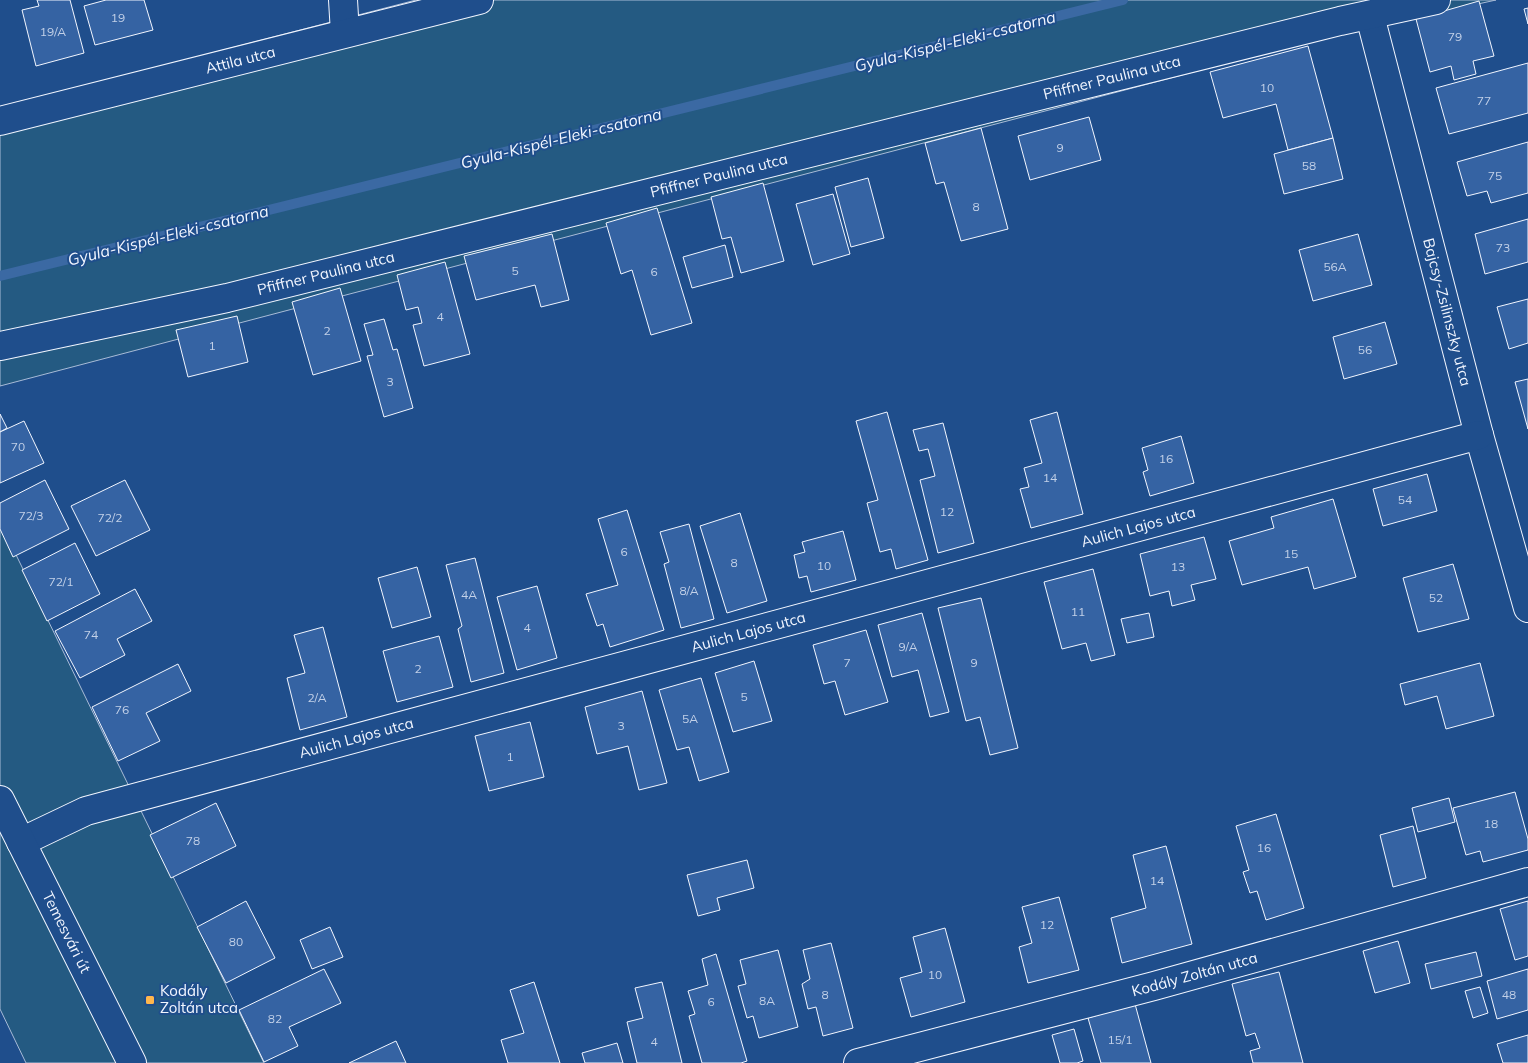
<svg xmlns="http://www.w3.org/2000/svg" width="1528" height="1063" font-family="Mulish,sans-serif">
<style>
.green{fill:#245a82;stroke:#a8bbd7}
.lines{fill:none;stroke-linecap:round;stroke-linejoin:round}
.stream{stroke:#3b69a3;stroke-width:10}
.building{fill:#3563a3;stroke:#f2f6ff}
.minor-casing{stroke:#f2f6ff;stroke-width:30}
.tertiary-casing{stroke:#f2f6ff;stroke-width:30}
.minor{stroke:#1f4e8c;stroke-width:28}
.tertiary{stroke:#1f4e8c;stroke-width:28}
.poi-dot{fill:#ffb74d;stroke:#1f4e8c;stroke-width:2}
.labels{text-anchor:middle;stroke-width:4;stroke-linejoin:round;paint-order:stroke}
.number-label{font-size:12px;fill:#c3d1e8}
.street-label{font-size:15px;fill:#f2f6ff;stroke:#1f4e8c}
.poi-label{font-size:15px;fill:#f2f6ff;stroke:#1f4e8c;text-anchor:start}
.water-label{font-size:16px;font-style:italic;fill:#f2f6ff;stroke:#1f4e8c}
</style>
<rect width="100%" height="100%" fill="#1f4e8c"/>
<g class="green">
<path d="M416 0H1496L1315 40 0 386V108Z"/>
<path d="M0 522 264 1063H26L0 1009Z"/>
</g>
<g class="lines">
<path class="stream" d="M0 276 1123 0"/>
</g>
<g class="building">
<path d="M37 0H70L84 53 36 66 22 10 39 6Z"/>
<path d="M106 0H144L153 30 95 45 84 6Z"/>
<path d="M1479 1 1494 56 1473 61 1476 74 1454 80 1451 66 1430 72 1416 19Z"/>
<path d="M1528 8V24L1524 9Z"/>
<path d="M1308 46 1333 138 1288 150 1276 104 1223 118 1210 72Z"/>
<path d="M1528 63V113L1449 134 1436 88Z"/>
<path d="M1089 117 1101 160 1030 180 1018 136Z"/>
<path d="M981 128 1008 229 961 241 944 182 936 184 925 143Z"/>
<path d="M1333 138 1343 179 1284 194 1274 154Z"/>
<path d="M1528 142V193L1491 203 1487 191 1467 196 1457 162Z"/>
<path d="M868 178 884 238 851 247 835 187Z"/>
<path d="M763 183 784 261 741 273 731 237 722 239 711 197Z"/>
<path d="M833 194 850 254 813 265 796 204Z"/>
<path d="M657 208 692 323 651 335 632 270 621 274 606 223Z"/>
<path d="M1528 219V262L1485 274 1475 234Z"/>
<path d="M552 234 569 300 541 307 535 285 476 300 464 256Z"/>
<path d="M1358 234 1372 285 1313 301 1299 250Z"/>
<path d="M725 245 733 277 692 288 683 257Z"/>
<path d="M445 262 470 354 424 366 413 325 422 323 418 307 406 310 397 275Z"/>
<path d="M340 288 361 361 313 375 292 302Z"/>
<path d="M1528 299V343L1509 349 1497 307Z"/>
<path d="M237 316 248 362 188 377 176 330Z"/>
<path d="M384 319 393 350 397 349 413 408 384 417 367 356 373 355 364 324Z"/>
<path d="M1385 322 1397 364 1344 379 1333 337Z"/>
<path d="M1528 379V429L1515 382Z"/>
<path d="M887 412 928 560 896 569 891 549 880 552 867 503 878 500 856 421Z"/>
<path d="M1057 412 1083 514 1031 528 1020 489 1029 487 1024 468 1042 463 1030 420Z"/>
<path d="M0 414 7 428 0 432Z"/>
<path d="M24 421 44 463 0 483V432Z"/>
<path d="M943 423 974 543 938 553 920 480 935 476 928 449 919 451 913 430Z"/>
<path d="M1181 436 1194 483 1150 496 1143 472 1148 470 1142 448Z"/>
<path d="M1427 474 1437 511 1383 526 1373 489Z"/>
<path d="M45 480 69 529 13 557 0 529V503Z"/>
<path d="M125 480 150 530 96 556 71 506Z"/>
<path d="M1333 499 1356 577 1314 589 1308 567 1242 585 1229 541 1274 528 1271 517Z"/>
<path d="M627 510 664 630 610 647 603 624 597 626 586 594 618 585 598 519Z"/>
<path d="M740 513 767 601 727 613 700 526Z"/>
<path d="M689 524 714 619 681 628 664 564 669 562 660 532Z"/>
<path d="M843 531 856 580 811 592 807 576 799 578 794 555 805 552 802 542Z"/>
<path d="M1204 537 1216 579 1191 585 1195 600 1172 606 1169 591 1150 596 1140 554Z"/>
<path d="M75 543 100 594 47 621 22 570Z"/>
<path d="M475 558 504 673 471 682 458 629 462 626 446 565Z"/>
<path d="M1453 564 1469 619 1418 632 1403 578Z"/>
<path d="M417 567 431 617 392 628 378 578Z"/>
<path d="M1093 569 1115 655 1091 661 1086 643 1062 649 1044 582Z"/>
<path d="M537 586 557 658 517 670 497 597Z"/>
<path d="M135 589 152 621 117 639 125 655 80 678 55 631Z"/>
<path d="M981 598 1018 748 990 755 980 717 966 721 938 608Z"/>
<path d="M922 613 949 712 930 717 918 670 892 677 878 625Z"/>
<path d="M1149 613 1154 637 1127 643 1121 619Z"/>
<path d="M323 627 347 717 300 730 287 678 305 673 294 635Z"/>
<path d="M866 630 888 702 845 715 835 681 824 684 813 645Z"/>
<path d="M439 636 453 687 397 702 383 651Z"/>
<path d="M754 661 772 721 733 732 715 673Z"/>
<path d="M1480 663 1494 716 1446 729 1437 696 1405 705 1400 684Z"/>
<path d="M178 664 191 691 146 713 160 741 118 761 92 707Z"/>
<path d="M701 678 729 772 699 781 689 747 677 750 659 690Z"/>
<path d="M642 691 667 783 639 790 628 746 597 754 585 707Z"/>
<path d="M530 722 544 777 489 791 475 736Z"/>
<path d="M1515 792 1528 839V850L1483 862 1480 851 1466 855 1453 808Z"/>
<path d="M1449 798 1455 822 1418 832 1412 808Z"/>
<path d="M216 803 236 846 171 878 150 835Z"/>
<path d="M1276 814 1304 908 1266 920 1257 891 1250 893 1243 872 1249 870 1236 826Z"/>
<path d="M1413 826 1426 878 1393 887 1380 835Z"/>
<path d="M1166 846 1192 944 1122 963 1111 918 1146 908 1133 855Z"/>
<path d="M747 860 754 888 717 898 720 910 698 916 687 875Z"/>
<path d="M1059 897 1079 970 1028 983 1019 947 1032 943 1022 907Z"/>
<path d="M246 901 275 958 226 983 197 927Z"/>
<path d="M1528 901V956L1515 960 1500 909Z"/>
<path d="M330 927 343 957 312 969 300 940Z"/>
<path d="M945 928 965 1002 911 1017 900 978 922 972 913 937Z"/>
<path d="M1398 941 1410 983 1375 993 1363 951Z"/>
<path d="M831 943 853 1028 823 1036 816 1007 808 1009 802 984 810 979 803 950Z"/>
<path d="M778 950 798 1027 759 1038 753 1016 747 1018 738 986 746 984 740 960Z"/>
<path d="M1476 952 1482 976 1431 989 1425 964Z"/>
<path d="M716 954 747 1061 741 1063H702L689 1016 695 1014 688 991 708 985 702 959Z"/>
<path d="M324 969 341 1003 289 1027 298 1046 264 1062 239 1010Z"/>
<path d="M1528 969V1010L1497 1019 1487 981Z"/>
<path d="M1279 972 1303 1063H1253L1250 1051 1260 1048 1255 1033 1246 1036 1232 984Z"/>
<path d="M534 982 560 1063H508L501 1040 524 1033 510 990Z"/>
<path d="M662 982 682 1063H637L627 1022 643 1018 635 988Z"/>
<path d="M1480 987 1488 1013 1473 1018 1465 991Z"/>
<path d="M1135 1004 1151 1063H1101L1088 1018Z"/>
<path d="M1074 1029 1083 1061 1077 1063H1060L1052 1035Z"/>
<path d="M1528 1035V1063H1503L1497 1044Z"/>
<path d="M396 1041 406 1063H349Z"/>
<path d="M617 1043 623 1063H585L582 1053Z"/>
</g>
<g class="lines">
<defs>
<g id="minor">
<path d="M343 0 345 33"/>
<path id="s1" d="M1370 16 1479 435 1528 608"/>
<path id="s2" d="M0 121 479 0"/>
<path id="s3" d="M0 346 227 298 1340 21 1436 0"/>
<path id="s4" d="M21 842 86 811 1479 435"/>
<path id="s5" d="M858 1063 1154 986 1528 882"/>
</g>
<g id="tertiary">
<path id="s6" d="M0 800 132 1063"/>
</g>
</defs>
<use href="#minor" class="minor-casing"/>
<use href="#tertiary" class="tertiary-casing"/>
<use href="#minor" class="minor"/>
<use href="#tertiary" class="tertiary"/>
</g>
<rect class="poi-dot" x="145" y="995" width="10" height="10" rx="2.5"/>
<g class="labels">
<g class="number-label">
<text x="118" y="22">19</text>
<text x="53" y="36">19/A</text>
<text x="1455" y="41">79</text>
<text x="1267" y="92">10</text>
<text x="1484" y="105">77</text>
<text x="1060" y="152">9</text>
<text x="1309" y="170">58</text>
<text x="1495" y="180">75</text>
<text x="976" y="211">8</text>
<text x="1503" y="252">73</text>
<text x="1335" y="271">56A</text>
<text x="515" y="275">5</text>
<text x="654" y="276">6</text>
<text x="440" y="321">4</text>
<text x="327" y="335">2</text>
<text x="212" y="350">1</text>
<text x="1365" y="354">56</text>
<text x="390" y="386">3</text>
<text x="18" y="451">70</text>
<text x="1166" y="463">16</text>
<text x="1050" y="482">14</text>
<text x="1405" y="504">54</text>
<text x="947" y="516">12</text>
<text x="31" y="520">72/3</text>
<text x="110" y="522">72/2</text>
<text x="624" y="556">6</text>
<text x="1291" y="558">15</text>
<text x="734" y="567">8</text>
<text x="824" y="570">10</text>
<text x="1178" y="571">13</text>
<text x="61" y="586">72/1</text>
<text x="689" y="595">8/A</text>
<text x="469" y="599">4A</text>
<text x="1436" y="602">52</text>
<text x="1078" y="616">11</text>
<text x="527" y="632">4</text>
<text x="91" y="639">74</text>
<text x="908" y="651">9/A</text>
<text x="847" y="667">7</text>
<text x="974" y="667">9</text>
<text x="418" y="673">2</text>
<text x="744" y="701">5</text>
<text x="317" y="702">2/A</text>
<text x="122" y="714">76</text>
<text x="690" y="723">5A</text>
<text x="621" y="730">3</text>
<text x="510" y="761">1</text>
<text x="1491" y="828">18</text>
<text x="193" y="845">78</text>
<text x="1264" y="852">16</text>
<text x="1157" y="885">14</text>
<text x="1047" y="929">12</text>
<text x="236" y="946">80</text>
<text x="935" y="979">10</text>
<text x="825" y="999">8</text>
<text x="1509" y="999">48</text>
<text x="767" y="1005">8A</text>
<text x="711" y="1006">6</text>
<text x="275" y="1023">82</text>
<text x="1120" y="1044">15/1</text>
<text x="654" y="1046">4</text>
</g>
<g class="street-label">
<text dy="5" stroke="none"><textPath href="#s2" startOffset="248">Attila utca</textPath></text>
<text dy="5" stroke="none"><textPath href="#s3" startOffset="1144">Pfiffner Paulina utca</textPath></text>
<text dy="5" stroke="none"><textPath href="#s3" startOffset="739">Pfiffner Paulina utca</textPath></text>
<text dy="5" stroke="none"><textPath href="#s3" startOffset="334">Pfiffner Paulina utca</textPath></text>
<text dy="5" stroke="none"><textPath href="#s1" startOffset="306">Bajcsy-Zsilinszky utca</textPath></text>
<text dy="5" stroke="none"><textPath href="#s4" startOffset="1162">Aulich Lajos utca</textPath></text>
<text dy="5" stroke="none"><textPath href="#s4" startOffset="758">Aulich Lajos utca</textPath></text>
<text dy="5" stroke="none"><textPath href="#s4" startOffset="352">Aulich Lajos utca</textPath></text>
<text dy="5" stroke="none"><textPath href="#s6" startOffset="148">Temesvári út</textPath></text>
<text dy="5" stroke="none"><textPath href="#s5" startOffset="348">Kodály Zoltán utca</textPath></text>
</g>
<g class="poi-label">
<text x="160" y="996">Kodály<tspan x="160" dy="17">Zoltán utca</tspan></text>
</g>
<g class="water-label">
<text transform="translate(955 41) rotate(-14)" y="6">Gyula-Kispél-Eleki-csatorna</text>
<text transform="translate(561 138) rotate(-14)" y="6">Gyula-Kispél-Eleki-csatorna</text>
<text transform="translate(168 235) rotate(-14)" y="6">Gyula-Kispél-Eleki-csatorna</text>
</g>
</g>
</svg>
